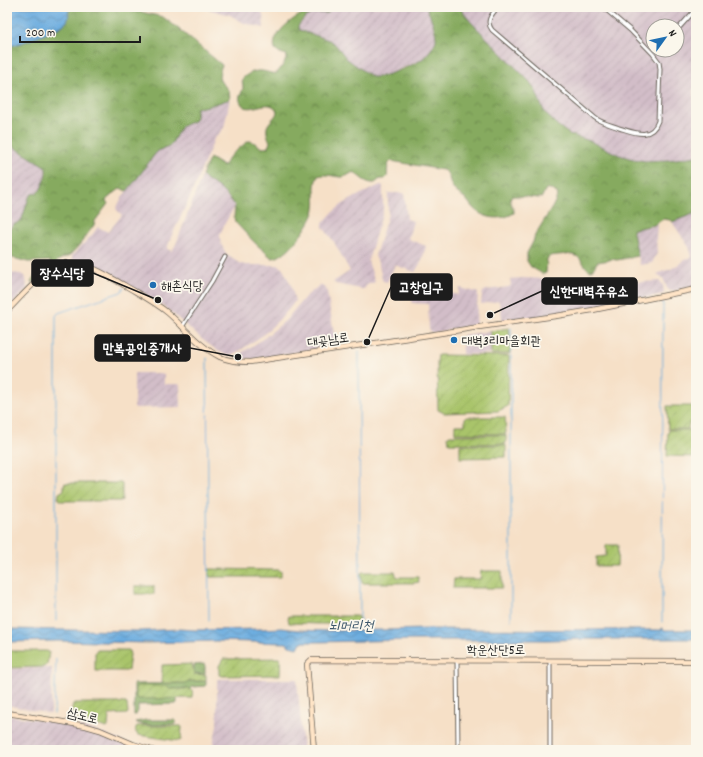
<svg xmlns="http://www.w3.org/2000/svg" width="703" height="757" font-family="Dekko,'Poor Story',sans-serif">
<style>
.industrial{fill:url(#industrial-furrows);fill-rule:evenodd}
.grass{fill:#a9c46b;stroke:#627044}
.forest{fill:url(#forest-crowns);stroke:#51633e}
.garden{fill:url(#garden-furrows);stroke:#627044}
.water{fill:url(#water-waves);stroke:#44647e}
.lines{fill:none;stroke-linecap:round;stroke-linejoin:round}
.stream{stroke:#6bacdf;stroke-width:1}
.street-casing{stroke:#686158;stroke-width:5}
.secondary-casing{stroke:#686158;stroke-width:6}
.street{stroke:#fff;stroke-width:3}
.secondary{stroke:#ffe4c6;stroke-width:4.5}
.poi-dot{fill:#1f6fb2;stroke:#fbf7ec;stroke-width:1.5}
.labels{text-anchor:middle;stroke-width:3.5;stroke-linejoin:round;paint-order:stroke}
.poi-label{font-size:13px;fill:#1c1c1c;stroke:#fbf7ec;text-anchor:start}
.street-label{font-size:13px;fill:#1c1c1c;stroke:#fbf7ec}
.water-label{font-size:14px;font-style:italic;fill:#3c566a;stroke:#fbf7ec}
.leader{fill:none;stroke:#1c1c1c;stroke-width:1.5}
.callout-dot{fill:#1c1c1c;stroke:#fbf7ec;stroke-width:1.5}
.callout{fill:#1c1c1c;stroke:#1c1c1c;stroke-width:1.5}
.callout-label{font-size:14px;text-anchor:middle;font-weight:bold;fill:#fff}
</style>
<defs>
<pattern id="industrial-furrows" width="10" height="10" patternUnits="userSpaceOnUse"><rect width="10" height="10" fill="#d2bdc8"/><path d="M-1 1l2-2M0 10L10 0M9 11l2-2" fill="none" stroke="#b4a2ab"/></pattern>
<pattern id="forest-crowns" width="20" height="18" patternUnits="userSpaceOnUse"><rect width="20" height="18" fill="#86aa5f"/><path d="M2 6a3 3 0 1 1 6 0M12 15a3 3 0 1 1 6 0" fill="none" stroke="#6d8a4e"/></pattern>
<pattern id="garden-furrows" width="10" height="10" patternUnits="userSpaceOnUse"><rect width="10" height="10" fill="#a9c46b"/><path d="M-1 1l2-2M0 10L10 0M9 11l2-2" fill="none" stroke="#91a85c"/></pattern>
<pattern id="water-waves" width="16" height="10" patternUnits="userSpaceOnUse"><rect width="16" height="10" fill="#6bacdf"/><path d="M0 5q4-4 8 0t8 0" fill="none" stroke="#578bb4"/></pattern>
</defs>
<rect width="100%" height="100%" fill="#fbf7ec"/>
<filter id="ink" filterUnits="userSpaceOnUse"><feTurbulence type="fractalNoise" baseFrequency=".025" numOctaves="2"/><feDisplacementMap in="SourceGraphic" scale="8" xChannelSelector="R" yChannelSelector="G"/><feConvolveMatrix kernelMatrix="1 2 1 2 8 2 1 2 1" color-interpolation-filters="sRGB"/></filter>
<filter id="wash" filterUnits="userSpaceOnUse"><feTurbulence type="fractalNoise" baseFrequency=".012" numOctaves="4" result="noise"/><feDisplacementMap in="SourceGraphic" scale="16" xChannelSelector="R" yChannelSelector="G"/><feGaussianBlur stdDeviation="0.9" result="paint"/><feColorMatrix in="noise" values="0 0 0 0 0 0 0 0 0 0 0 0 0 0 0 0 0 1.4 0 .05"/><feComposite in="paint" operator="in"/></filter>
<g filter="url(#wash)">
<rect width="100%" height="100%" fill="#f6e0c7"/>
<g class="industrial">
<path d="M200 7H257L260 10 263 15 264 28 244 23 230 15Z"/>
<path d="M330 7H426L431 17 436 37V42L431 49 423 59 382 77 376 78 372 77 347 59 336 45 329 40 299 30 298 26 307 16 312 13H328L329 11Z"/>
<path d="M459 7H696V85L693 91 696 114V156L670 160 645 161 633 159 619 155 590 141 569 134 557 125 546 114 542 107 535 89 529 81 470 21ZM653 26H677V50H653Z"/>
<path d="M230 99 224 128 214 139 190 197 171 237 167 249 172 251 176 244 202 176 219 188 234 204 233 209 224 225 220 235V240L222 246 227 255 239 263 245 265H278L283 269 292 287 294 297 295 301 292 305 283 316 263 335 241 350 228 356 218 351 203 340 165 307 152 299 103 271 84 263 73 260 72 258V256L92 235 98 227 108 232 122 215 116 209 122 197 136 180 155 154 158 151 168 146 172 143 175 137 182 126 186 124 191 123 196 117V108L209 106Z"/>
<path d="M7 143 43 165 46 167V170L44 182 41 190 37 193H34L25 209 22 219 21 221 13 225 7 232Z"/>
<path d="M380 185H382L383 186V212L377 230 368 261 375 282 367 285 364 289H361L336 284 333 282 350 271 334 242 323 227V223L333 212 343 204 361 194Z"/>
<path d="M388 193H404L407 219 413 221 408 239 426 246 422 260 415 272 395 265 387 282 383 281 382 279 379 265 375 256 388 214Z"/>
<path d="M696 213V286L673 291H670L667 288 663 278 657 274 664 271 671 269 692 256 689 247 672 222Z"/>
<path d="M657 224 656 238 657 253 652 263 640 265 633 231 635 229 654 226Z"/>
<path d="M7 270 10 273 21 274 24 276 26 279 27 289 7 309Z"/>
<path d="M522 278 549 279 550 288 571 292H578L591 288 601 286 629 283 659 281 663 285 664 292 663 294 598 307 551 315 503 322 499 301 481 304 482 295 483 292 486 290 509 287 511 285 510 279Z"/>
<path d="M320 285 322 286 326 289 327 292 334 333 337 346 255 359 242 360 240 355 241 353 260 341 279 326 286 320 305 297Z"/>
<path d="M412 286H421L458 295 460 288 476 292 478 293 476 324 475 325 432 333 429 329 428 304 412 303Z"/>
<path d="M490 331V354H462L463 335Z"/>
<path d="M134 373H161L163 374 164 375V384H179L180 385 181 407 134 408Z"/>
<path d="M52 668 51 714 7 705V669Z"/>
<path d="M217 679H297L303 750H212L217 725Z"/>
<path d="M7 715 73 725 96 731 145 750H7Z"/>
</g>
<path class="grass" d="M7 651H47L49 652 47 664 44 667 7 668Z"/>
<g class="forest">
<path d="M70 7H83L86 10H99L104 7H127L133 10 163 17 175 26 222 65 220 70 219 78 221 82 229 90 230 99 209 106 196 108V117L194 121 182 126 179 130 171 145 158 151 155 154 136 180 127 191 124 190 121 188 107 199 106 201 108 203 107 205 95 221 94 225 81 243 71 254 66 257 59 260 32 283 31 282 35 275 50 263 51 261H49L28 262 13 258H7V232L13 225 21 221 22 219 29 197 32 194C34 193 36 193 38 192 42 190 47 175 46 170 46 167 46 167 43 165L7 143V115C10 111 8 107 7 102V49L11 46 57 29 63 25 68 19V12Z"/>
<path d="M322 7H330L329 11 328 13C311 13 309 12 298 26L299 30 329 40 336 45 347 59 372 77C381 79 413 65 421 60 426 57 435 45 436 40 437 33 430 14 426 7H459L470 21 529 81 535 89 542 107 546 114 557 125 569 134 590 141 619 155 633 159 645 161 670 160 696 156V213L672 222 670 220 663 219 654 225 635 229 633 231V233L638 256 617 260 610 259V260L597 262C588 282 585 259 576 256 569 253 558 255 550 256L547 259 546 273 543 274 531 267 527 261V253L533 242 535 235 553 206 558 195 557 193 548 188 545 190 542 197 539 198 519 196H511C509 201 513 207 514 211V213C501 221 484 219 473 208 470 205 468 201 465 198 461 195 456 193 453 188 448 182 451 173 443 170L391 161C386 165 388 172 387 177L385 179H380L375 183C366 184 360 177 354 172 350 173 347 177 342 177 334 177 327 173 318 176 312 185 317 198 315 209 313 222 286 259 272 258L255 243 235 222 234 217 235 206 231 200 219 188 202 176 204 170 210 158 223 166 230 156 248 141C256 140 260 151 268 147L270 142C268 137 266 133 267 127 269 120 280 115 276 109 267 97 248 116 241 103 237 97 242 94 243 88 243 85 242 81 242 79 249 72 257 69 267 72 271 73 273 74 277 73 281 68 286 62 287 55L277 52 275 50C270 35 291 19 304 13 309 10 316 10 322 7Z"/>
<path d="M204 664 205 666V674L194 673V665Z"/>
<path d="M190 681H206V686L193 687 191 689H171L169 688 136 698H176L177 700V703L176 704 138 705V711L136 715H134V684L187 683Z"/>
<path d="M146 720H174L176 721V724C164 724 145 727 135 722Z"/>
</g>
<g class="garden">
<path d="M509 328 510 353 509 354H491V331Z"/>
<path d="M438 355 509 356 508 406 498 411 444 413 438 410 437 362Z"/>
<path d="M667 406H696V422L689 423 688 429H668Z"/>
<path d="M467 417H505L506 433 505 434H501L455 433V425H465V418Z"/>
<path d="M669 430H696V457L667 456 668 433Z"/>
<path d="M450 435H506V443L505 444 449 443 448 436Z"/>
<path d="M460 445H506V457L460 458Z"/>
<path d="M65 483H121L122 484V500L121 501H61L59 500 58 499 59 493 64 490V484Z"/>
<path d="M606 545H618L617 566H596V557L606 556Z"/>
<path d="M210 569 279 570 281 571V576L279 577H210L209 570Z"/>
<path d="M481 571H502V588H453L454 579H480Z"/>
<path d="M363 572H395L397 577H418L419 582 414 583H362L361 573Z"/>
<rect x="135" y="586" width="19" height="8"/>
<path d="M289 616H356L358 617V623L357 624H320L289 623 288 617Z"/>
<path d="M96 650H129L130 655 128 670 126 671H96L95 668V653Z"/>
<path d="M279 658 281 661 280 675 222 676 219 675V666L223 659Z"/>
<path d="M192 664 194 674 206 675V681H190L187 683H162V665Z"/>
<path d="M137 686H166L169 687 170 689H191C193 691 193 696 191 698L138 699 136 697V687Z"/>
<path d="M74 703H126L127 704 128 713 127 714 109 715 108 727 107 728 74 718C71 715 72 708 73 704Z"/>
<path d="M137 726H181L182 727 181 740 179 741 138 735C135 733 135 728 137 726Z"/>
</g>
<g class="water">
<path d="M7 7H70C68 12 69 15 68 19 66 29 21 43 11 46H7Z"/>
<path d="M282 628 298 630 328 631 429 629 661 630 662 628H663L664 630H696V639H594L549 640H415L315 642H301L298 648 289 646 287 643 216 641 148 643 57 641 7 642V629L140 631 178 629 195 630 262 629Z"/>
</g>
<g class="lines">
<g class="stream">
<path d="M359 352 360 621"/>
<path d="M207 358 209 621"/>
<path d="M511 620V328"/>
<path d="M56 621V316L58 313 121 292 124 288"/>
<path d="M662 622 663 302"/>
<path d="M54 714 56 659"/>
</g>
</g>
</g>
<g filter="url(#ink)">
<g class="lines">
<defs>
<g id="street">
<path d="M498 7C492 14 485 21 492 30L595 118C602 123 611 125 619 128 633 132 651 141 658 121L660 69 659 62 653 54 630 30 603 7"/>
<path d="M677 30 696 9"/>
<path d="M182 327 212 281 225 257"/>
<path d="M457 660 458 750"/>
<path d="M550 661V750"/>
</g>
<g id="secondary">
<path d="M7 311C21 297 45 269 62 264 69 262 77 263 84 265 98 269 111 278 124 285 139 294 155 302 168 313 184 327 200 347 220 357 229 361 239 362 250 362L435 334 479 327 556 316 593 310 696 289"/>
<path d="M7 713 57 721 86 726 100 730 133 744 152 750"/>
<path d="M314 750 307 664 311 660 696 661"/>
</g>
</defs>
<use href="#street" class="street-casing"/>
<use href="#secondary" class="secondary-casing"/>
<use href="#street" class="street"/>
<use href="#secondary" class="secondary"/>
</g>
</g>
<g class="poi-dot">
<circle cx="153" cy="285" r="4"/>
<circle cx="454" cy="340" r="4"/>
</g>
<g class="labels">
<g class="poi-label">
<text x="161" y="290">해촌식당</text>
<text x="462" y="345">대벽3리마을회관</text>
</g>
<g class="street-label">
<text transform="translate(328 339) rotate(-8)" y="5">대곶남로</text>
<text x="496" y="654">학운산단5로</text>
<text transform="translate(83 715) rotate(14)" y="5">삼도로</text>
</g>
<g class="water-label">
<text x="351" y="630">뇌머리천</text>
</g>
</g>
<path class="leader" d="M158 300L93 273M367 342L391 287M490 315L542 291M238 357L190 348"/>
<g class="callout-dot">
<circle cx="158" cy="300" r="4"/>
<circle cx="367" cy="342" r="4"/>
<circle cx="490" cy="315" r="4"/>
<circle cx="238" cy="357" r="4"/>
</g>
<g class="callout">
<rect x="32" y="260" width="61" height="26" rx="4"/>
<rect x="391" y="274" width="61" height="26" rx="4"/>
<rect x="542" y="278" width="95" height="26" rx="4"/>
<rect x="95" y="335" width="95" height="26" rx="4"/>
</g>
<g class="callout-label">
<text x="62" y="278">장수식당</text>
<text x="421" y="292">고창입구</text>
<text x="589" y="296">신한대벽주유소</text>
<text x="142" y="353">만복공인중개사</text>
</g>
<rect width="703" height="757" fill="none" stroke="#fbf7ec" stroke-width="24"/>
<g transform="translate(665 38) rotate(57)"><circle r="19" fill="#fbf7ec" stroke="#a29f99"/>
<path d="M0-3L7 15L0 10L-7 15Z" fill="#1f6fb2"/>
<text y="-6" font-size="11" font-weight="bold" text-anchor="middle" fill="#1c1c1c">N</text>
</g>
<path d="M20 36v6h120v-6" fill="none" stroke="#1c1c1c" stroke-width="2"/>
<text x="26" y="36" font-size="12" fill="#1c1c1c" stroke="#fbf7ec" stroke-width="3" paint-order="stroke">200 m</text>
</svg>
